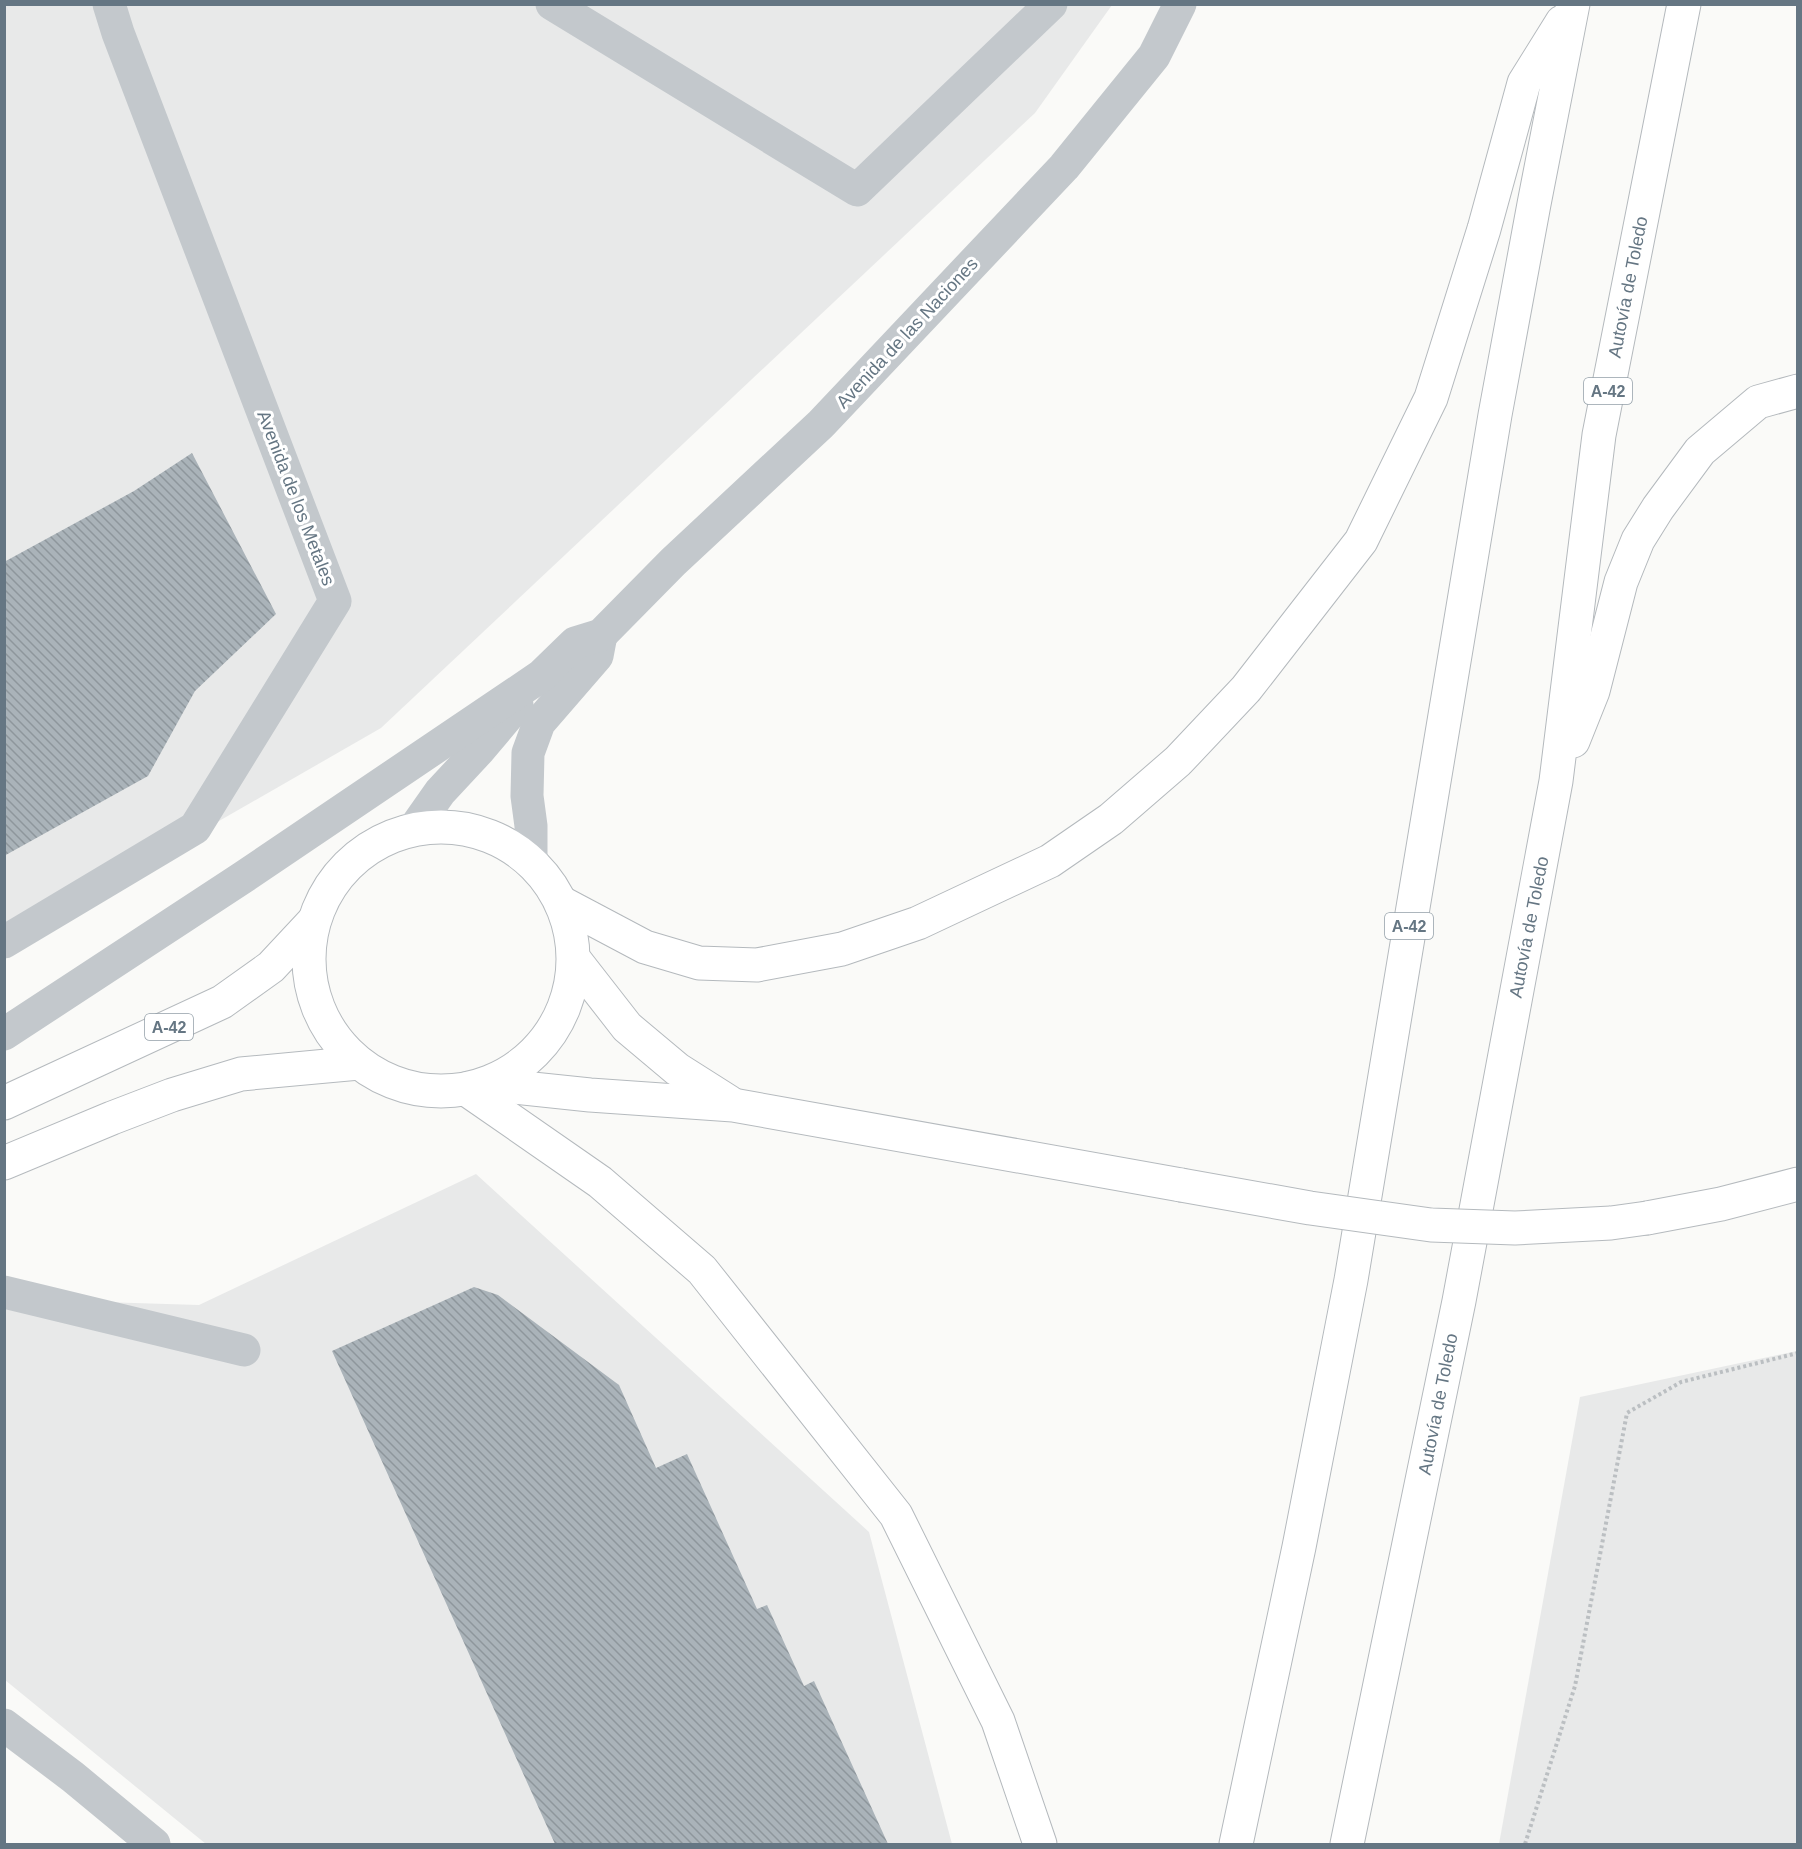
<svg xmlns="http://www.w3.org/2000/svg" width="1802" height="1849" font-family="Helvetica,sans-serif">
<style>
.built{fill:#e8e9e9}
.building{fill:url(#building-back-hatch)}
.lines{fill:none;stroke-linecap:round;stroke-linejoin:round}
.major-casing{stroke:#b5babe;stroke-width:35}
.highway-casing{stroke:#b4b9bd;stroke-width:35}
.path{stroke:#bbbfc2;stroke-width:4;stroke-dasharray:3 3;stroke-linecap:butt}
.minor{stroke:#c3c8cc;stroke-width:33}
.major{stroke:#fff;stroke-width:33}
.highway{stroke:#fff;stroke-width:33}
.major-bridge-casing{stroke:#b5babe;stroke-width:35;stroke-linecap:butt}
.major-bridge{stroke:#fff;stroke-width:33}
.labels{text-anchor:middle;stroke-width:6;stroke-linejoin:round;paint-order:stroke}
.shield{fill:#fff;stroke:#939fa8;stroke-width:1.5}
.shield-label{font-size:16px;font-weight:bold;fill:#657683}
.street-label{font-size:18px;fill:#657683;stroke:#fff}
</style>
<defs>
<pattern id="building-back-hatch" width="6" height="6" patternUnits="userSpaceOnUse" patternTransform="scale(1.5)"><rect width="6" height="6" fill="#aab3b9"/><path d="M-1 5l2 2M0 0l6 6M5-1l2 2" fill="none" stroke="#8e969c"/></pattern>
</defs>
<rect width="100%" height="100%" fill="#fafaf8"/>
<g class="built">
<path d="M5 5H1112L1035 113 381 728 5 944Z"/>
<path d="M476 1174 869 1532 952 1844H206L5 1680V1299L199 1305Z"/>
<path d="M1797 1351V1844H1499L1580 1397Z"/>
</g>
<g class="building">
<path d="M192 453 276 614 195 691 148 776 4 856V562L134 491Z"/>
<path d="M474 1287 498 1295 619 1385 656 1468 687 1454 757 1609 767 1605 804 1686 814 1681 888 1844H555L332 1351Z"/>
</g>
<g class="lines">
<defs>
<g id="major">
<circle cx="441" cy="959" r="132"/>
<path d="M574 959 627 1027 677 1069 729 1102"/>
<path d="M486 1084 590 1095 733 1105 1181 1185"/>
<path d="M4 1103 222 1002 271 967 313 922"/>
<path d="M4 1163 112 1118 172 1095 241 1074 359 1063"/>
<path d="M1647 1218 1721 1204 1798 1184"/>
</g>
<g id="highway">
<path d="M1573 741 1593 691 1621 582 1638 540 1658 508 1700 451 1758 402 1798 391"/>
<path d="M562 903 645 947 699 963 757 965 842 949 918 923 1050 861 1111 819 1178 761 1246 689 1361 541 1431 398 1484 229 1524 83 1562 22"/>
<path d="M466 1089 600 1182 702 1270 896 1515 998 1721 1040 1844"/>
<path d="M1236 1844 1299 1547 1351 1280 1495 415 1534 204 1573 4"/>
<path d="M1347 1844 1459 1301 1556 781 1599 435 1684 4"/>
</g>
</defs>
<use href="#major" class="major-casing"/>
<use href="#highway" class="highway-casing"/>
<path class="path" d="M1525 1844 1575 1686 1627 1413 1681 1382 1798 1353"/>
<g class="minor">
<path d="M552 4 857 190 1051 4"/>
<path d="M414 829 440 792 480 749 517 705"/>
<path d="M531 862V826L527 796 528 753 539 723 597 656 601 635"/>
<path d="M4 942 195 828 335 601 118 33 109 4"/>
<path d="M4 1034 242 878 541 676 575 643 601 635 673 562 821 424 1064 167 1154 56 1180 4"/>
<path d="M4 1292 244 1350"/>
<path d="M4 1725 73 1777 154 1844"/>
</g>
<use href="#major" class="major"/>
<use href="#highway" class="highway"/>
<defs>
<path id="major-bridge" d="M1181 1185 1310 1208 1431 1225 1515 1228 1611 1223 1647 1218"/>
</defs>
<use href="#major-bridge" class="major-bridge-casing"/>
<use href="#major-bridge" class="major-bridge"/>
</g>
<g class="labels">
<g class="shield">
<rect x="1584" y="378" width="48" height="26" rx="4.5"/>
<rect x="1385" y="913" width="48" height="26" rx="4.5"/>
<rect x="145" y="1014" width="48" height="26" rx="4.5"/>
</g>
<g class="shield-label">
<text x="1608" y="397">A-42</text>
<text x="1409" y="932">A-42</text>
<text x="169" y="1033">A-42</text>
</g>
<g class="street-label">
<text transform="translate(1628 287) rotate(-79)" y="6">Autovía de Toledo</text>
<text transform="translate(907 333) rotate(-47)" y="6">Avenida de las Naciones</text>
<text transform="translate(296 498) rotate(69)" y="6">Avenida de los Metales</text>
<text transform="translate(1529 927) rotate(-79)" y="6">Autovía de Toledo</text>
<text transform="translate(1438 1404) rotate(-79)" y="6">Autovía de Toledo</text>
</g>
</g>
<rect width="1802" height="1849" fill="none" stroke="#657683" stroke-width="12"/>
</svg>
